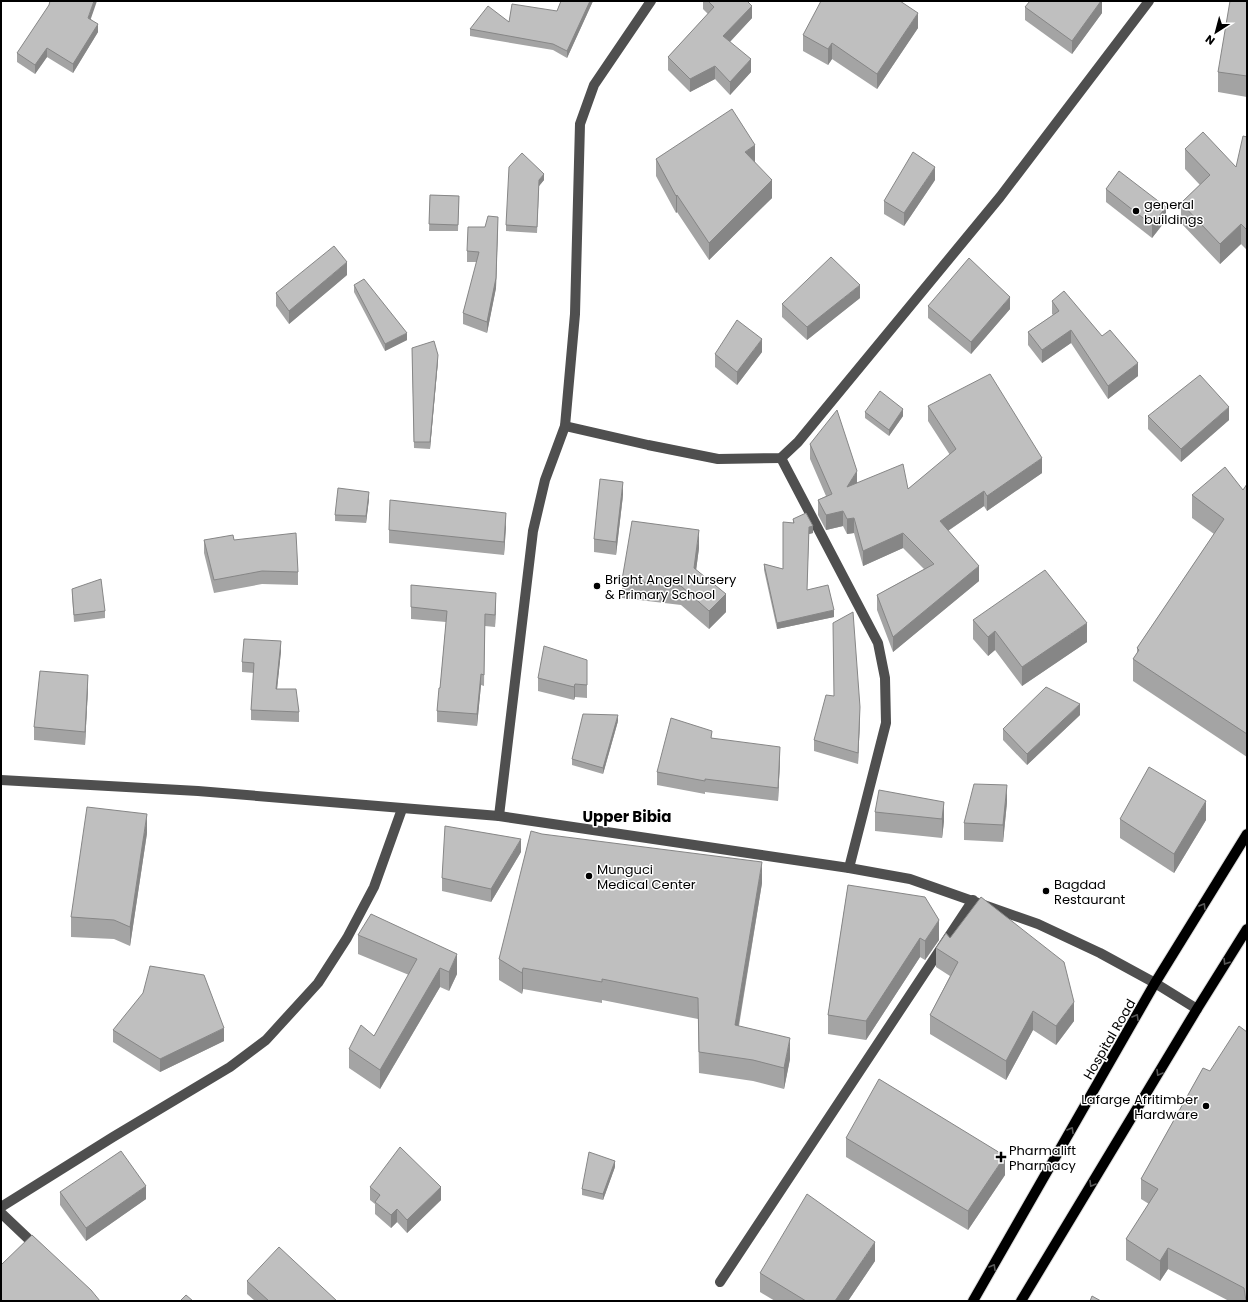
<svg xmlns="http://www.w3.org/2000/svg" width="1248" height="1302" font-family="Poppins,sans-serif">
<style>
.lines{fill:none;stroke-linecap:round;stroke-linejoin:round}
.major-casing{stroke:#dbdbdb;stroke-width:12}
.minor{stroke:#4f4f4f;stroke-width:10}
.major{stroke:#000;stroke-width:10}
.wall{fill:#a4a4a4}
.shaded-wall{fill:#868686}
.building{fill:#bfbfbf;stroke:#868686}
.oneway{stroke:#595959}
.poi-dot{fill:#000;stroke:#fff;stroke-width:1.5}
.labels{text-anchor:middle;stroke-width:3;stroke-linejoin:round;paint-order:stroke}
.poi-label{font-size:13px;fill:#000;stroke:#fff;text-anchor:start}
.street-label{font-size:13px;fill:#000;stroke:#fff}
.quarter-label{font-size:15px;font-weight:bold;fill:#000;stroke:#fff}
</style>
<rect width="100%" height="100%" fill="#fff"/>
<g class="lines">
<defs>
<g id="major">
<path d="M973 1301 1155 983 1247 834"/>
<path d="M1021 1301 1197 1009 1247 929"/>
</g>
</defs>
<use href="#major" class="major-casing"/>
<g class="minor">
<path d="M565 426 648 445 718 459 781 458 798 442 1000 197 1149 1"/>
<path d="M781 458 878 643 885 678 886 723 849 868"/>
<path d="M1 780 198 791 499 816 849 868 910 879 1038 924 1100 953 1155 983 1197 1009"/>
<path d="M499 816 533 531 545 480 565 426 575 314 580 124 594 85 651 1"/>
<path d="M1 1207 113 1137 230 1067 266 1040 318 983 347 938 374 887 402 809"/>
<path d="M1 1213 38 1248"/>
<path d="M720 1282 973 900"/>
</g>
<use href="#major" class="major"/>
</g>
<g class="wall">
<path d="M561 1H593L567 58 553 50 470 36V29L557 11Z"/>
<path d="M703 1H747L752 18 730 42 751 72 730 95 715 79 690 92 668 70V57L708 14 703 9Z"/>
<path d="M1102 1V13L1072 54 1025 20V7Z"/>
<path d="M1247 1V97L1218 92V72Z"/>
<path d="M91 19 98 32 73 73 47 57 35 74 17 62V53Z"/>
<path d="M918 28 877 89 832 59 828 65 803 51V35Z"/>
<path d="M1247 137V250L1241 244 1220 264 1181 223V203L1200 185 1185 169V149L1236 167Z"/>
<path d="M656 159 755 162 772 198 709 260 677 212 676 213 656 176Z"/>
<path d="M544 174V180L539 186 537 233 506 231V225Z"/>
<path d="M935 180 904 226 884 214V201Z"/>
<path d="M1106 189 1166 220 1152 238 1106 202Z"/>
<path d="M430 195 459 196 458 231H429Z"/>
<path d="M498 228 496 288 487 333 463 324V313L477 262H467V251Z"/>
<path d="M347 275 289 324 276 306V293Z"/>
<path d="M354 285 407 340 385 351 354 292Z"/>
<path d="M860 298 807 340 782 317V304Z"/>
<path d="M1052 301 1138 376 1108 399 1071 343 1042 363 1028 345V332L1053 315 1052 314Z"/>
<path d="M928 306 1010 309 971 354 928 318Z"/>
<path d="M412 348 438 361 430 449 414 448Z"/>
<path d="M762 352 737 385 715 367V354Z"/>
<path d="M928 406 1042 473 987 511 984 506 948 531 979 581 893 652 877 610V595L924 569 903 548 863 566 854 533 847 534 843 526 826 530 818 515V500L826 496 810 459V444L857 483 908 489 950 455 928 421Z"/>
<path d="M865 412 903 416 889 436 865 418Z"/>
<path d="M1148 416 1229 420 1181 462 1148 429Z"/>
<path d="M1247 484V757L1133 681V659L1137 653V648L1214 534 1192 518V495L1243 490Z"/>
<path d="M623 495 616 555 594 552V539Z"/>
<path d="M369 499 366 523 335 521V515Z"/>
<path d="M793 519 813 533 809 534 807 590 834 617 777 629 764 570V564L783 569 793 523Z"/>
<path d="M506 526 504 555 389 543V530Z"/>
<path d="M204 540H234L298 572V585L262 584 214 593 204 553Z"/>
<path d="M699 548 696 570 726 612 709 629 681 605 622 598V580Z"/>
<path d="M411 585 496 605 495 627 485 626 484 686 481 685 477 726 437 722V711L440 688 446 622 411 619Z"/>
<path d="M72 589 105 611V618L74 622 72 595Z"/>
<path d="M973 620 1087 642 1022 686 995 650 988 656 973 639Z"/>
<path d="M281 651 277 689 299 712V722L251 720V710L254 673 242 672V662Z"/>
<path d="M587 660V698L575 697 574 700 538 691V678Z"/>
<path d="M88 688 85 745 34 740V727Z"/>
<path d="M1080 715 1027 765 1003 740V729Z"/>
<path d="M860 718 858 764 814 751V740Z"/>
<path d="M618 721 603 774 572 765V759Z"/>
<path d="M712 738 780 760 778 801 705 792V794L657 785V772Z"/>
<path d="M944 802V821L942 838 875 831V812Z"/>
<path d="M1007 802 1003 842 964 840V823Z"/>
<path d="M1120 819 1206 820 1174 873 1120 838Z"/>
<path d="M147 833 130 946 114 939 71 937V917Z"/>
<path d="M542 834 762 883 739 1026 790 1059 784 1089 753 1081 699 1073 698 1019 602 1000V1003L523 989 522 994 499 980V959Z"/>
<path d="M521 852 491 902 442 891V878Z"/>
<path d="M848 885 939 940 925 960 920 957 866 1040 828 1034V1015Z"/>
<path d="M358 935 457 974 449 991 440 987 380 1089 349 1068V1049L374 1036 409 975 358 954Z"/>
<path d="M950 938 1074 1021 1056 1045 1033 1030 1006 1080 930 1034V1015L950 976 936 967V948Z"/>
<path d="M113 1030 224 1041 160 1072 113 1042Z"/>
<path d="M1203 1068 1247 1301H1229L1168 1269 1160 1281 1126 1260V1239L1149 1204 1141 1199V1179Z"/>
<path d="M846 1138 1005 1175 968 1230 846 1157Z"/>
<path d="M615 1167 603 1200 582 1195V1189Z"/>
<path d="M370 1187 441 1200 407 1233 397 1222 391 1228 375 1214V1204L370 1200Z"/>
<path d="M60 1192 146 1199 86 1241 60 1205Z"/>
<path d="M875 1261 848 1301H775L760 1292V1273Z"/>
<path d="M247 1281 337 1301H255L247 1294Z"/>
</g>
<g class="shaded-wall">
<path d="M94 1H97L88 27V18Z"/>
<path d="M590 1H593L567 58V51Z"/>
<path d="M1101 1H1102V13L1072 54V41Z"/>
<path d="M752 6V18L723 49V36Z"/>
<path d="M918 13V28L877 89V74Z"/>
<path d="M98 24V32L73 73V64Z"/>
<path d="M832 43V59L828 65V49Z"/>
<path d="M47 48V57L35 74V65Z"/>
<path d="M751 59V72L730 95V82Z"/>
<path d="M715 66V79L690 92V79Z"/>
<path d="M755 145V162L745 169V152Z"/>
<path d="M935 167V180L904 226V213Z"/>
<path d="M544 174V180L539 186 537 233 539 180Z"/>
<path d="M772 180V198L709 260V243Z"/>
<path d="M677 195V212L676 213V196Z"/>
<path d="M1166 207V220L1152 238V225Z"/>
<path d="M498 217 496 288 487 333V322Z"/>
<path d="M1241 224V244L1220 264V244Z"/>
<path d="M347 262V275L289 324V311Z"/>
<path d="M860 285V298L807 340V327Z"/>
<path d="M1010 297V309L971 354V342Z"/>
<path d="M1071 330V343L1042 363V350Z"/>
<path d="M407 333V340L385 351V344Z"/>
<path d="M762 339V352L737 385V372Z"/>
<path d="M438 355V361L430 449V442Z"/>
<path d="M1138 363V376L1108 399V386Z"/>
<path d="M1229 407V420L1181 462V449Z"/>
<path d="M903 409V416L889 436V430Z"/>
<path d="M1042 458V473L987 511V496Z"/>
<path d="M857 471V486L847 487Z"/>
<path d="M623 482V495L616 555V542Z"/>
<path d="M984 491V506L940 536V521Z"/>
<path d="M369 492V499L366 523V516Z"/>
<path d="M843 511V526L826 530V515Z"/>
<path d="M506 513V526L504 555V542Z"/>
<path d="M854 518V533L847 534V519Z"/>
<path d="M813 526V533L809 534V527Z"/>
<path d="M699 530V548L694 586V568Z"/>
<path d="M903 533V548L863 566V551Z"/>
<path d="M979 566V581L893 652V637Z"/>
<path d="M496 593V605L495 627V615Z"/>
<path d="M726 594V612L709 629V611Z"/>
<path d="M834 610V617L777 629V623Z"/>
<path d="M1087 623V642L1022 686V667Z"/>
<path d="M995 631V650L988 656V637Z"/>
<path d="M281 641V651L276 699V689Z"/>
<path d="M481 674V685L477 726V714Z"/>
<path d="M88 675V688L85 745V732Z"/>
<path d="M575 684V697L574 700V687Z"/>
<path d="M1080 704V715L1027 765V754Z"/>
<path d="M860 707V718L858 764V753Z"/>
<path d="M618 715V721L603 774V768Z"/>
<path d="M780 747V760L778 801V788Z"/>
<path d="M1007 785V802L1003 842V825Z"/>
<path d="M1206 801V820L1174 873V854Z"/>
<path d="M944 802V821L942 838V819Z"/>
<path d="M147 814V833L130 946V927Z"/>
<path d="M521 839V852L491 902V889Z"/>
<path d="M762 862V883L735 1046V1025Z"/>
<path d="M939 920V940L925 960V941Z"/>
<path d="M920 938V957L866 1040V1021Z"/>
<path d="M457 954V974L449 991V972Z"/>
<path d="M440 968V987L380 1089V1070Z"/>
<path d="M523 968V989L522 994V973Z"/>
<path d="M1074 1002V1021L1056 1045V1026Z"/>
<path d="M1033 1011V1030L1006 1080V1061Z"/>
<path d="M224 1028V1041L160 1072V1059Z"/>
<path d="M790 1038V1059L784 1089V1068Z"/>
<path d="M1005 1156V1175L968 1230V1211Z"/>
<path d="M615 1161V1167L603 1200V1194Z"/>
<path d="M146 1186V1199L86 1241V1228Z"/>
<path d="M441 1187V1200L407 1233V1220Z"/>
<path d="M397 1209V1222L391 1228V1215Z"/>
<path d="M875 1242V1261L848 1301H835Z"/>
<path d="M1168 1248V1269L1160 1281V1261Z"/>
</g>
<g class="building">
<path d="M50 1H94L88 18 98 24 73 64 47 48 35 65 17 53 49 5Z"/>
<path d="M561 1H590L567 51 553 44 470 29 488 6 509 22 512 4 557 11Z"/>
<path d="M708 1H747L752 6 723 36 751 59 730 82 715 66 690 79 668 57 714 7Z"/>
<path d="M821 1H900L918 13 877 74 832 43 828 49 803 35Z"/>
<path d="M1030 1H1101L1072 41 1025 7Z"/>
<path d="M1230 1H1247V76L1218 72Z"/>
<path d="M732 109 755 145 745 152 772 180 709 243 677 195 676 196 656 159Z"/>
<path d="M1203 132 1236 167 1243 136 1247 137V230L1241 224 1220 244 1181 203 1210 175 1185 149Z"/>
<path d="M913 152 935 167 904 213 884 201Z"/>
<path d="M522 153 544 174 539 180 537 227 506 225 509 167Z"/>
<path d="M1119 171 1166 207 1152 225 1106 189Z"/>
<path d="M430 195 459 196 458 225 429 224Z"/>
<path d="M488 216 498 217 496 278 487 322 463 313 479 252 467 251 468 227H485Z"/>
<path d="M334 246 347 262 289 311 276 293Z"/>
<path d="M831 257 860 285 807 327 782 304Z"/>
<path d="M969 258 1010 297 971 342 928 306Z"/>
<path d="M364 279 407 333 385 344 354 285Z"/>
<path d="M1064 291 1102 336 1110 330 1138 363 1108 386 1071 330 1042 350 1028 332 1059 311 1052 301Z"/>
<path d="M737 320 762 339 737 372 715 354Z"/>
<path d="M434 341 438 355 430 442H414L412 348Z"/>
<path d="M990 374 1042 458 987 496 984 491 940 521 979 566 893 637 877 595 934 564 903 533 863 551 854 518 847 519 843 511 826 515 818 500 832 494 810 444 837 410 857 471 847 487 903 464 908 489 956 449 928 406Z"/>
<path d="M1200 375 1229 407 1181 449 1148 416Z"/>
<path d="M880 391 903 409 889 430 865 412Z"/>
<path d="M1225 467 1243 490 1247 484V734L1133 659 1139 650 1137 648 1224 519 1192 495Z"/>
<path d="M600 479 623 482 616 542 594 539Z"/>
<path d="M338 488 369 492 366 516 335 515Z"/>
<path d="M390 500 506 513 504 542 389 530Z"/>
<path d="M806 513 813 526 809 527 807 590 828 585 834 610 777 623 764 564 783 569V522L794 523 793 519Z"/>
<path d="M632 521 699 530 694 568 726 594 709 611 681 586 622 580Z"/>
<path d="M296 533 298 572 262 571 214 580 204 540 233 535 234 540Z"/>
<path d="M1045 570 1087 623 1022 667 995 631 988 637 973 620Z"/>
<path d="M101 579 105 611 74 615 72 589Z"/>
<path d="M411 585 496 593 495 615 485 614 484 675 481 674 477 714 437 711 439 688H440L447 611 411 607Z"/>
<path d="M853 612 860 707 858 753 814 740 826 695 834 696 833 623Z"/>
<path d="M244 639 281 641 276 689H296L299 712 251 710 254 663 242 662Z"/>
<path d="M544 646 587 660V685L575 684 574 687 538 678Z"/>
<path d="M40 671 88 675 85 732 34 727Z"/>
<path d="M1046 687 1080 704 1027 754 1003 729Z"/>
<path d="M583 714 618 715 603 768 572 759Z"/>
<path d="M671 718 712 731 711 738 780 747 778 788 705 779V781L657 772Z"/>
<path d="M1149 767 1206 801 1174 854 1120 819Z"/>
<path d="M974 784 1007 785 1003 825 964 823Z"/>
<path d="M879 790 944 802 942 819 875 812Z"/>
<path d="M87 807 147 814 130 927 114 920 71 917Z"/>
<path d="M445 826 521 839 491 889 442 878Z"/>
<path d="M531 831 542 834 762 862 735 1025 790 1038 784 1068 753 1060 699 1052 698 998 602 979V982L523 968 522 973 499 959Z"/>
<path d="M848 885 925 897 939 920 925 941 920 938 866 1021 828 1015Z"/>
<path d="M981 897 1064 962 1074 1002 1056 1026 1033 1011 1006 1061 930 1015 958 962 936 948 946 933 950 938Z"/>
<path d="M371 914 457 954 449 972 440 968 380 1070 349 1049 361 1025 374 1036 417 959 358 935Z"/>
<path d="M150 966 204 975 224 1028 160 1059 113 1030 143 993Z"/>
<path d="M1239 1026 1247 1032V1301H1246L1244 1288 1168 1248 1160 1261 1126 1239 1158 1189 1141 1179 1203 1068 1210 1071Z"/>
<path d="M879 1079 1005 1156 968 1211 846 1138Z"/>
<path d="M400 1147 441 1187 407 1220 397 1209 391 1215 375 1202 380 1195 370 1187Z"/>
<path d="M121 1151 146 1186 86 1228 60 1192Z"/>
<path d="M589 1152 615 1161 603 1194 582 1189Z"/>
<path d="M807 1194 875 1242 835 1301H806L760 1273Z"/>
<path d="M32 1235 91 1290 100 1301H1V1265Z"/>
<path d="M279 1247 337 1301H269L247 1281Z"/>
<path d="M186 1295 193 1301H180Z"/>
<path d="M1092 1296 1101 1301H1090Z"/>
</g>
<defs><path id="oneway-chevron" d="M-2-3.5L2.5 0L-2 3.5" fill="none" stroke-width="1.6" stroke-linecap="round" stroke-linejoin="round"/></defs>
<g class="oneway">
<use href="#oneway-chevron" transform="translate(1203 906) rotate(-59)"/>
<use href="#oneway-chevron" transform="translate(1226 962) rotate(122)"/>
<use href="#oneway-chevron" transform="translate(1136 1017) rotate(-60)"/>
<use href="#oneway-chevron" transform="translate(1159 1073) rotate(121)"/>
<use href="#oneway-chevron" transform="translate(1071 1130) rotate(-60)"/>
<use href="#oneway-chevron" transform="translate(1092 1184) rotate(121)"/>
<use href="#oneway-chevron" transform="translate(993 1267) rotate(-60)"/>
</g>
<g class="poi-dot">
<circle cx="1136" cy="211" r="4"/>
<circle cx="597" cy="586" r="4"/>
<circle cx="589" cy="876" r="4"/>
<circle cx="1046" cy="891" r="4"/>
<circle cx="1206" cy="1106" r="4"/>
<path d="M999 1151h4v4h4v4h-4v4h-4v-4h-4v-4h4z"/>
</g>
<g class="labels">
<g class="poi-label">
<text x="1144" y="209">general<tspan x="1144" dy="15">buildings</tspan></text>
<text x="605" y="584">Bright Angel Nursery<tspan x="605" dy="15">&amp; Primary School</tspan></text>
<text x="597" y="874">Munguci<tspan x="597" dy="15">Medical Center</tspan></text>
<text x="1054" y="889">Bagdad<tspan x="1054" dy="15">Restaurant</tspan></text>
<text x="1198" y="1104" text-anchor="end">Lafarge Afritimber<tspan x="1198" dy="15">Hardware</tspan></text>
<text x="1009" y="1155">Pharmalift<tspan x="1009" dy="15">Pharmacy</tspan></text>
</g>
<g class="street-label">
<text transform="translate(1109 1039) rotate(-60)" y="5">Hospital Road</text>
</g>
<g class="quarter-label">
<text x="627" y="822">Upper Bibia</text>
</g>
</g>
<rect width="1248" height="1302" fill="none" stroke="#000000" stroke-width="4"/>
<g transform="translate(1216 32) rotate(216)" stroke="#ffffff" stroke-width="3" paint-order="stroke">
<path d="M0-3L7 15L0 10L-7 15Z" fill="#000000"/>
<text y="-6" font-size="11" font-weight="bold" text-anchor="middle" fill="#000000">N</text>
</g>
</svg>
